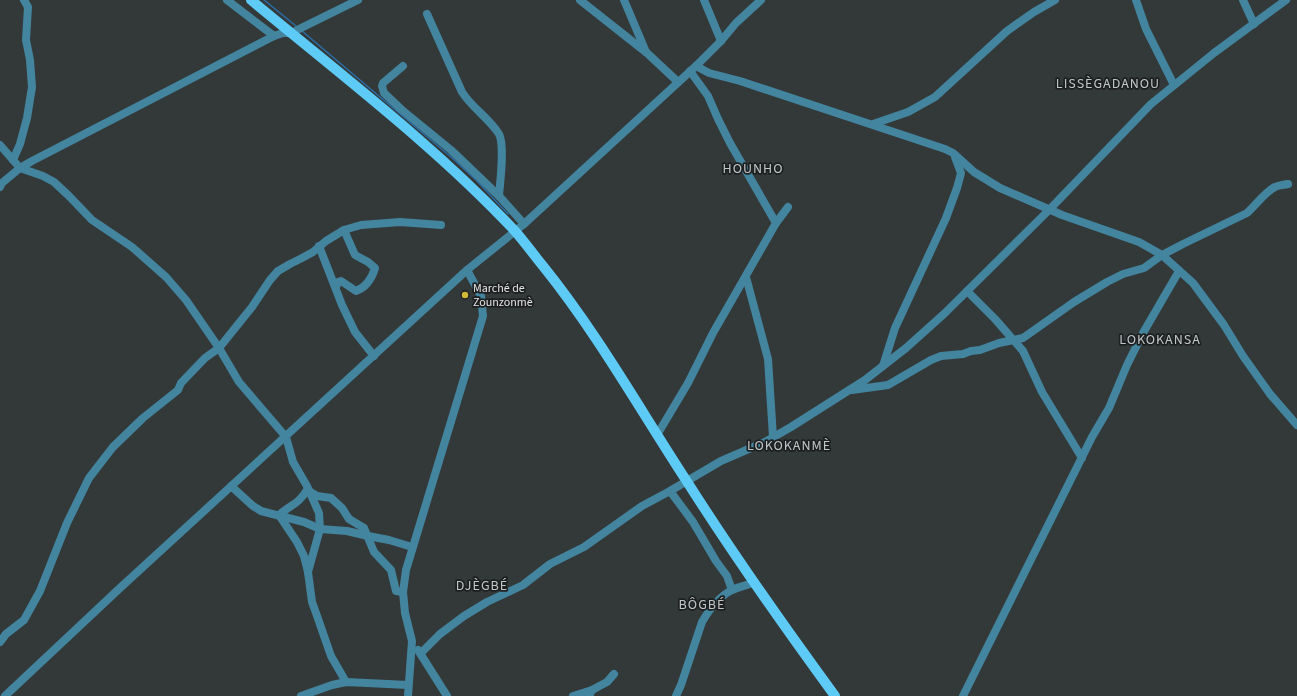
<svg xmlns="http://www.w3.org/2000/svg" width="1297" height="696" font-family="'Source Sans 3',sans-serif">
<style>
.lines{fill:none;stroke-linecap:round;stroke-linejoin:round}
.stream{stroke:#2b6ca5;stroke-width:1.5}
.minor{stroke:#43849e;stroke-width:8}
.major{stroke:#5ecbf6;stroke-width:10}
.poi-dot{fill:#d0b736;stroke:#1d1f20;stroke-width:1.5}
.labels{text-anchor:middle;stroke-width:3.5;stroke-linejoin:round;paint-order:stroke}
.poi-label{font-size:12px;fill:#e2e5e6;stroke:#1d1f20;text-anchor:start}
.quarter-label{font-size:14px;letter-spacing:1px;fill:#c0c7c8;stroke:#1d1f20}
</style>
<rect width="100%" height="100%" fill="#333939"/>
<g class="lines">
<g class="stream">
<path d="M264 0 296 26"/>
<path d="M302 31 451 157 476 180 508 214"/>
</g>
<g class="minor">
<path d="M227 0 274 36"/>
<path d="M580 0 647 53 678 82"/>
<path d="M624 0 646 52"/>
<path d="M704 0 721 41"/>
<path d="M1136 0 1146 29 1174 85"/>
<path d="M1243 0 1254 24"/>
<path d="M427 14 462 92C472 108 489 118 499 134 505 145 500 183 499 196"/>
<path d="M403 66 383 83 382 86 384 93 402 110 451 150 499 196 524 224"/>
<path d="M696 66 709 73 740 81 945 149 953 153 974 172 1000 188 1062 215 1139 242 1162 255 1193 283 1224 325 1243 356 1270 394 1297 425"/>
<path d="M690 71 708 96 718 119 730 143 776 223"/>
<path d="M873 124 908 112 935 97 1007 31 1034 12 1055 0"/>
<path d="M0 145 20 168 43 176 54 182 69 196 92 220 132 247 166 277 186 300 219 348 239 382 286 437 293 462 307 486 319 513 320 529 308 572"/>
<path d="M13 160 20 144 27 118 32 87 30 60 26 40 28 7 24 0"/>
<path d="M0 187 2 183 20 168 32 161 274 36 283 33H291L358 0"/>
<path d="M319 246 342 305 355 332 374 356"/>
<path d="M746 277 768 359 773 437"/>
<path d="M336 287 338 282 341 281 356 291C367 287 372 278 375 268L368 262 355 255 344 230"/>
<path d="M967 291 995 319 1023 351 1042 392 1082 458"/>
<path d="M883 366 895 328 946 218 957 188 960 177 961 173 955 157"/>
<path d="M852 390 888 385 931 360 941 356 963 354 971 351 980 350 999 343 1023 338 1074 302 1107 282 1123 274 1144 268 1162 255 1183 244 1247 213C1255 206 1266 191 1275 187 1279 185 1284 185 1288 184"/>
<path d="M657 435 688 383 713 333 776 223 788 207"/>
<path d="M231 486 253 506 261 511 304 522 320 529 347 531 368 536 389 540 412 547"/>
<path d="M670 491 693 522 716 561 727 576 732 590"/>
<path d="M0 642 6 634 24 620 40 591 67 523 89 478 113 447 143 418 178 390 181 383 205 358 219 348 252 307 270 280 278 271 290 264 302 258 313 252 326 241 344 230 361 225 400 222 441 225"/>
<path d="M418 650 447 696"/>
<path d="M421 653 440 634 464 616 487 602 523 585 550 564 584 547 642 506 670 491 721 461 765 442 791 427 865 380 906 348 945 313 1049 210 1151 104 1214 53 1286 0"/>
<path d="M346 682 331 656 316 613 312 602 308 572 304 556 297 542 279 515C290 505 298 505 307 490L317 496 331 498 342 508 349 519 364 528 374 552 391 570 396 591 403 592"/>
<path d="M5 696 120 588 467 270 524 224 696 66 721 41 736 23 761 0"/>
<path d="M301 696 332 685 346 682 408 685"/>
<path d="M408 696 412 641 405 613 403 592 406 570 483 316 481 296 467 270"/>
<path d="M573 696 592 690"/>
<path d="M589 696 592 690 607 682 614 674"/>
<path d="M676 696 681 685 702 622C709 610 720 596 732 590 739 587 747 585 753 583"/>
<path d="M963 696 1092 437 1109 408 1127 365 1143 333 1179 271"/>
</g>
<path class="major" d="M251 0C340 74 434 145 514 230 524 241 533 254 543 266 597 333 639 408 686 480 733 554 783 625 835 696"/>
</g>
<circle class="poi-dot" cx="465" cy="295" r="4"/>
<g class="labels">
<g class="poi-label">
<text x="473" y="292">Marché de<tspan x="473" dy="14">Zounzonmè</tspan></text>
</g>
<g class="quarter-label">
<text x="1108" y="88">LISSÈGADANOU</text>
<text x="753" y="173">HOUNHO</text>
<text x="1160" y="344">LOKOKANSA</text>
<text x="789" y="450">LOKOKANMÈ</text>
<text x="482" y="590">DJÈGBÉ</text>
<text x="702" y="609">BÔGBÉ</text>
</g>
</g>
</svg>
